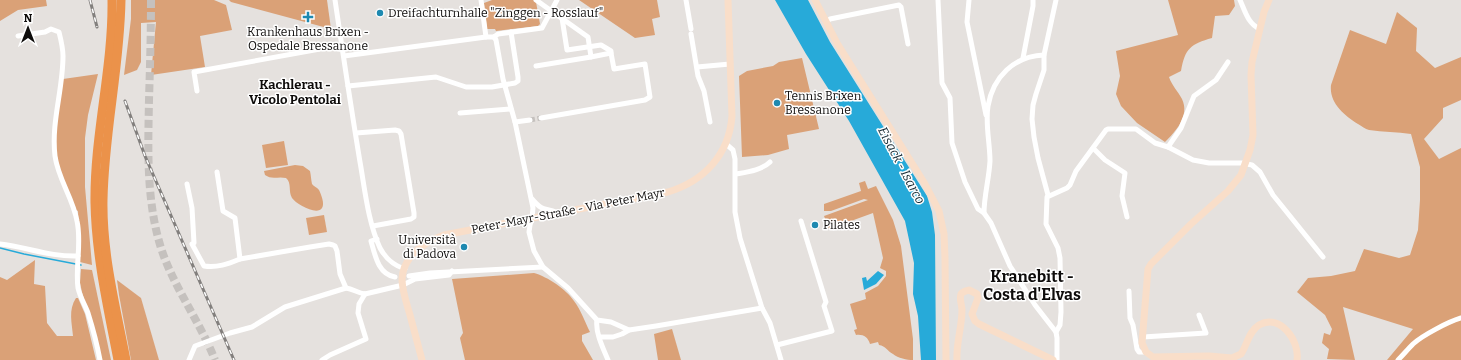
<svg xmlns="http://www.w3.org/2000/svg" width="1461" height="360" font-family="Bitter,serif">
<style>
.green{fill:#daa177}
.water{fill:#27aad9}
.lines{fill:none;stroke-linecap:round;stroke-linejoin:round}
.stream{stroke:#27aad9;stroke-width:1.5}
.street-tunnel{stroke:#c5c1be;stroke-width:5;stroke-dasharray:5 2.5;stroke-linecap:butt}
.primary-tunnel{stroke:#c5c1be;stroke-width:8;stroke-dasharray:8 4;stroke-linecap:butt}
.street{stroke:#fff;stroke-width:5}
.secondary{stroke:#f9dec9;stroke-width:7}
.highway{stroke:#eb924a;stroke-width:9}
.rail-casing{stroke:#827f7d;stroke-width:3}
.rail{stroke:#fff;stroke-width:1.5;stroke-dasharray:4.5;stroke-linecap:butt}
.poi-dot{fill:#1e89b0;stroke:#fff;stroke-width:1.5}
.labels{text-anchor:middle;stroke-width:3;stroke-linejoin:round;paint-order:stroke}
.poi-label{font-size:12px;fill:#0e0c0b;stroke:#fff;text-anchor:start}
.street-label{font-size:12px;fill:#0e0c0b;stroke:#fff}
.neighbourhood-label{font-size:13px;font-weight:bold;fill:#0e0c0b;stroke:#fff}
.water-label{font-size:13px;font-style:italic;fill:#192d36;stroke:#fff}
.district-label{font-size:16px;font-weight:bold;fill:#0e0c0b;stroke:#fff}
</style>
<rect width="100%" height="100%" fill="#e5e1de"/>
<g class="green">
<path d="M0 0H46L47 6 18 10 0 21Z"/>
<path d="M131 0H214L226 5 232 30 200 36 205 67 151 75 156 22 141 23V62L137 70 124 75 131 19Z"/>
<path d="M229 0H327L331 29 231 2Z"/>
<path d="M492 0H534L536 2 540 24 538 26 496 31 495 29H487L484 3Z"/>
<path d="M579 0H657L660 17 652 19 655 35 635 38Z"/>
<path d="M1168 0H1234L1235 6 1229 15 1215 16 1212 38C1191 44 1185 48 1181 71L1169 77C1172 86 1178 91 1182 99 1190 116 1176 131 1165 142L1137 123 1121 106 1116 94 1120 76 1116 51 1178 35Z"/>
<path d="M1397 12 1417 28 1416 51 1435 68 1461 57V100L1443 108V118L1424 139 1439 159 1461 148V360H1387L1413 329 1343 307 1355 360 1327 359 1329 349 1322 343 1324 333 1330 335 1332 329 1325 315 1297 292 1308 278 1331 276 1355 271 1364 249 1399 258 1410 255 1418 230 1420 200V167L1411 134C1397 132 1383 132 1369 130 1365 129 1362 126 1358 124 1344 115 1329 103 1331 85L1350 30 1386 44Z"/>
<path d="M802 58 819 129 787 135 789 149 768 155 742 157 739 76 747 71 773 66 779 62Z"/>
<path d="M98 74 88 115 85 138V187L92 265 80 262 78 211 76 210C69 195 61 178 58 161 52 136 59 105 63 79Z"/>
<path d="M284 141 288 165 266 168 262 145Z"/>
<path d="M295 165 303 166 310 171C311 175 311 180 312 184 314 187 317 187 319 190 321 194 325 204 322 208 317 216 296 204 292 198 288 191 292 183 286 178 278 176 272 180 265 175L264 171Z"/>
<path d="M865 181 868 189 876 186 893 220 901 246 913 339V360C907 360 898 358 893 354 887 351 886 346 879 345L878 342 870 344C868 337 863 334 856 335L854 330 857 329 850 304 866 299 865 293 878 286 886 276V271L880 268 883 258 873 213 829 229 824 216 868 200 864 199 831 211H824V204L861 191 859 183Z"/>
<path d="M324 215 327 232 309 235 306 218Z"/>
<path d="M35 260 34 284 45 286 47 323 57 336H73C72 323 68 310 76 298H78L85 314 96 360H0V277L7 280Z"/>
<path d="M81 269 92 270 111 360H101L82 292 80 283Z"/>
<path d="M534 273C548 277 566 289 574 301 581 310 585 322 590 332L582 335V341L593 360H465L460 338 463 333 452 279Z"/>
<path d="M117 280 141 298 159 360H131L119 295Z"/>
<path d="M672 329 681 360H658L654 334Z"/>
</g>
<g class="water">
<path d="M775 0H808L830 42 927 196 932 212 935 235 936 360H921L918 316 913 294 914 263 905 221 849 121 806 54Z"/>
<path d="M878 271 884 275 876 284 864 290 862 278 866 277 867 281Z"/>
</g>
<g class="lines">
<path class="stream" d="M0 248 24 254 81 265"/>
<path class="street-tunnel" d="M530 120 541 118"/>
<path class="primary-tunnel" d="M151 0C151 33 150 67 149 100 148 150 146 203 162 251 175 289 200 322 215 360"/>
<g class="street">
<path d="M335 0C343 54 351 108 360 162 365 190 368 222 380 248 386 259 393 265 405 269"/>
<path d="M481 0 486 37"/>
<path d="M536 0 588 37 591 57 611 53 614 69 645 64 650 97 645 100 541 118"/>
<path d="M686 0 691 29"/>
<path d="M938 0 942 83 950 98 952 143 965 182 978 209 984 213 991 223 1010 266 1035 305 1056 332 1057 338V360"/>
<path d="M969 0 967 22 986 115"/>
<path d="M1240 0C1245 11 1248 24 1260 29"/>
<path d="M562 18 567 50 601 45 611 51V53"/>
<path d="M826 22 830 19 899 5 901 7 908 44"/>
<path d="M691 34 698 76 704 91 710 122"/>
<path d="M18 36 45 32 51 29 59 32C61 40 63 48 63 56 63 90 51 122 55 156 58 179 73 198 77 221 82 243 75 266 78 288 80 297 85 305 88 313 93 329 97 344 100 360"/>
<path d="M494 37 496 40 503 79 515 122 533 208 532 218 530 225 529 232 534 251 543 267 568 288 597 320 611 322 629 330"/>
<path d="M494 37 498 34 542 28 557 0"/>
<path d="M344 56 486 37H494"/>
<path d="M1023 58 1033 6V0"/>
<path d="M536 66 591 57"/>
<path d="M697 67 730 64"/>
<path d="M348 86 436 77 466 87H492L515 83 518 81V77L511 32"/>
<path d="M197 91 194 72 342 45"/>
<path d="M460 113 511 109"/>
<path d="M515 122 530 120"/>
<path d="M356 133 395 130 399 131 401 134 414 213V217L411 219 373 226"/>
<path d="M726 144 733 150 735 159V212L740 238 762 308 770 323 781 360"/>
<path d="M1168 147 1181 128 1194 96 1216 80 1228 62"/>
<path d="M1093 148 1105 160 1125 173 1122 196 1127 217"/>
<path d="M217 172 223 211 235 218 240 259 310 247 329 244 333 245 335 246 337 251 340 274 346 288"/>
<path d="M736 174C747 172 762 170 770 162"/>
<path d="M187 184 192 208 194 243 192 244 204 266C217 268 228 264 240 259"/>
<path d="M1048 195 1038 158 1034 137 1032 119 1033 105 1036 94 1044 70V55L1056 0"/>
<path d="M532 199C545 214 544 206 558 213"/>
<path d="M984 213C984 196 989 179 990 161 990 143 985 124 988 106 993 77 1014 56 1044 55"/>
<path d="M377 239 371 241C375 255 378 274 395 277"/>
<path d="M0 244C27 247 50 257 78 256"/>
<path d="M409 276 430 273 543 267"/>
<path d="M1129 291 1130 318 1133 325 1137 349 1139 352H1146"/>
<path d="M597 320C595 332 603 348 608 360"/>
<path d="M1056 332 1060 325 1061 312 1060 258 1058 248 1046 224 1047 197 1067 188 1070 185 1076 171 1106 130 1108 129H1136L1155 143 1168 147 1193 160 1209 163H1242L1252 165 1260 172 1273 195 1323 257"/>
<path d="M600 337H613L622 334 629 330 656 326 762 308"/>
<path d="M1143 337 1206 333 1199 315"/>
<path d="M777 345 832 331 824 306 826 302 801 221"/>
<path d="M189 360 195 346 230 333 252 327 285 307 346 288C353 289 358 293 365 294L403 285 415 279 449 275 452 271"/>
<path d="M322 360 330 355 366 339 358 313 359 304 365 294"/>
<path d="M1398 360C1403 355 1408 349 1413 344 1423 335 1448 322 1461 318"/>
</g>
<g class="secondary">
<path d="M815 0 837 43 925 184 939 211 944 234 945 258 946 360"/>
<path d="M1269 0 1264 12 1252 62 1251 75 1253 135 1250 150 1241 175 1228 191 1191 224 1151 264 1148 269 1142 343 1146 352 1153 357 1209 356 1232 358 1241 354C1247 345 1249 331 1259 325 1280 313 1300 341 1297 360"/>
<path d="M422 360C418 345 414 330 410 315 407 304 402 291 402 279 403 256 425 242 444 235L668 192C704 181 729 155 732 116L728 0"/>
<path d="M957 360C956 343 962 327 962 310 962 305 959 299 961 294 963 291 966 291 969 290L977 294 978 298 972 314 975 321 979 324 1053 360"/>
</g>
<g class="highway">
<path d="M112 0C113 68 94 135 95 203 96 256 108 308 118 360"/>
<path d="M121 0C120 67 104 133 103 200 102 254 116 308 126 360"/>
</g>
<defs>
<g id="rail">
<path d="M90 0 97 27"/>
<path d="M125 101 145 156 234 360"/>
</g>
</defs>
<use href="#rail" class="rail-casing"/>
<use href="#rail" class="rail"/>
</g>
<g class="poi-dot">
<circle cx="380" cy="13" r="4"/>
<path d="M306 11h4v4h4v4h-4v4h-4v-4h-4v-4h4z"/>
<circle cx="777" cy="103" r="4"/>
<circle cx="815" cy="225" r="4"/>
<circle cx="464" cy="247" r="4"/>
</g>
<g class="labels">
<g class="poi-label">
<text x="388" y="17">Dreifachturnhalle "Zinggen - Rosslauf"</text>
<text x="308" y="36" text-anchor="middle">Krankenhaus Brixen -<tspan x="308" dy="14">Ospedale Bressanone</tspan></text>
<text x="785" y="100">Tennis Brixen<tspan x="785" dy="14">Bressanone</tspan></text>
<text x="823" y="229">Pilates</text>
<text x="456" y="244" text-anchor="end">Università<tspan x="456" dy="14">di Padova</tspan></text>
</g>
<g class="street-label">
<text transform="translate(568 211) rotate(-11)" y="4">Peter-Mayr-Straße - Via Peter Mayr</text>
</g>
<g class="neighbourhood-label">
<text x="295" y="89">Kachlerau -<tspan x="295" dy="15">Vicolo Pentolai</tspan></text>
</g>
<g class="water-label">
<text transform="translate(902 165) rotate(62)" y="5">Eisack - Isarco</text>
</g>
<g class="district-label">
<text x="1032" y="282">Kranebitt -<tspan x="1032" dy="18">Costa d'Elvas</tspan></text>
</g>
</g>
<g transform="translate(28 28)" stroke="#ffffff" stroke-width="3" paint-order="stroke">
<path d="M0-3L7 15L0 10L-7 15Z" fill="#0e0c0b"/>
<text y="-6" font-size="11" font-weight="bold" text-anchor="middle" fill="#0e0c0b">N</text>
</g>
</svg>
